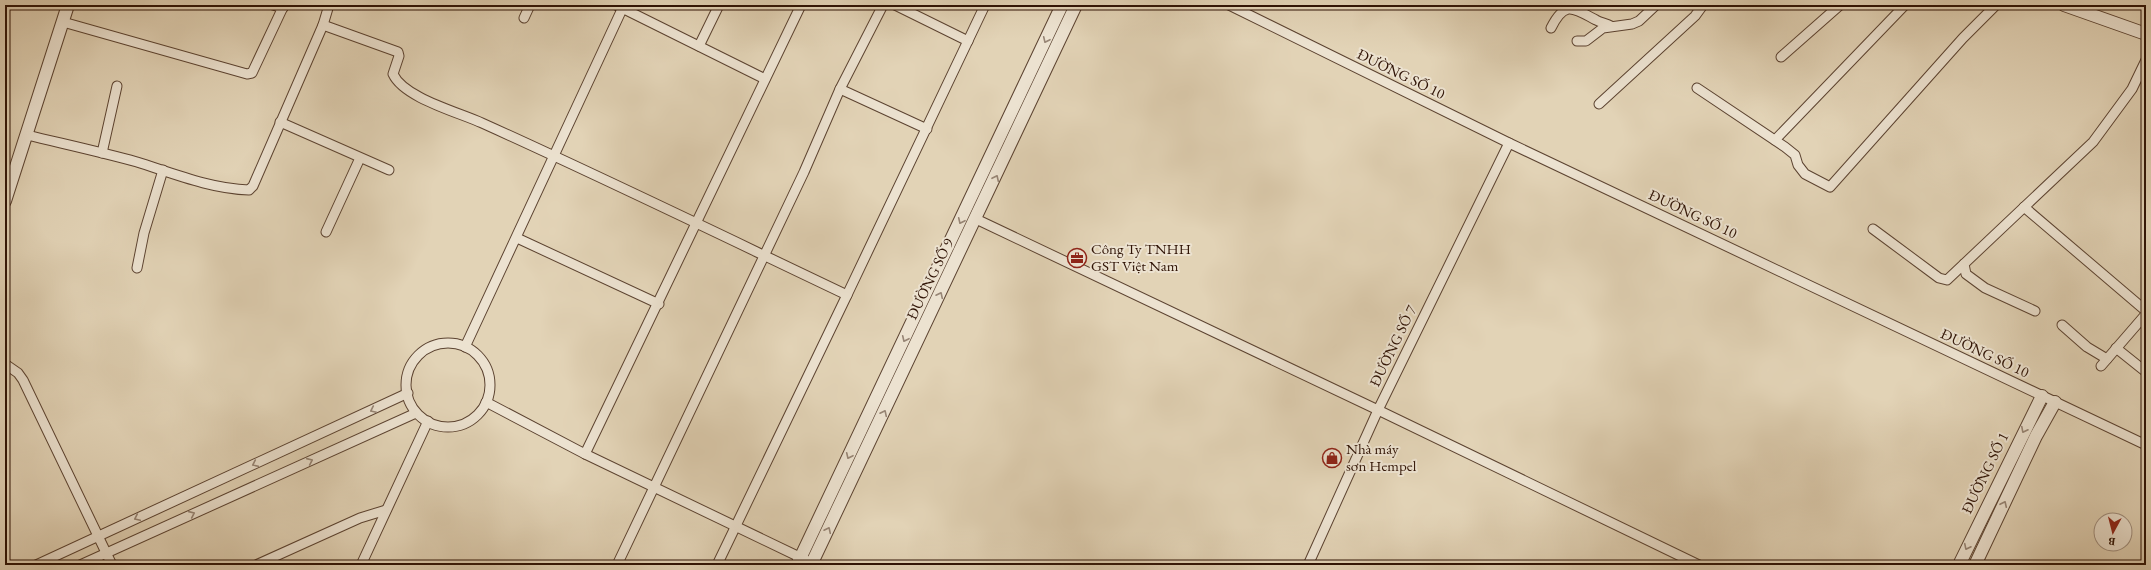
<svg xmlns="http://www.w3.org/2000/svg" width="2151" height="570" font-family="'EB Garamond',serif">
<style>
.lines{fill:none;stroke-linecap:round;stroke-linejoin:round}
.minor-casing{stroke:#5c4331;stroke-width:11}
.tertiary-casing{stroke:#5c4331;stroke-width:14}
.minor{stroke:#ece2d0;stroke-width:9}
.tertiary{stroke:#ece2d0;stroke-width:12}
.oneway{stroke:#978575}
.labels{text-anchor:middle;stroke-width:4;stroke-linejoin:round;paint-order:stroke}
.street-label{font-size:15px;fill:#2f1305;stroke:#ece2d0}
.poi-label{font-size:15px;fill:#2f1305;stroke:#ece2d0;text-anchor:start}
</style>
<rect width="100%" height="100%" fill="#e2d3b6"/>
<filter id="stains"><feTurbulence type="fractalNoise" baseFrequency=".005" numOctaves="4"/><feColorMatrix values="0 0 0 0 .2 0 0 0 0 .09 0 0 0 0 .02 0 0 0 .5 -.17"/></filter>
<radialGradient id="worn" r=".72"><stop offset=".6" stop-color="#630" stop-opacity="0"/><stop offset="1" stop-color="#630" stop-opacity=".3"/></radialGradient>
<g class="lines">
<defs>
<g id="minor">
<path d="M273 5 283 8"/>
<path d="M616 5 765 79"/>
<path d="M895 5 968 41"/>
<path d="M1229 5 1509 143 2146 445"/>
<path d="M524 18 530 5"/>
<path d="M63 22 247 74 252 73 284 5"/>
<path d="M323 25 398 52 399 56 393 74C404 98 458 112 482 123 604 178 725 237 847 295L717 565"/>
<path d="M1551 28C1565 0 1573 8 1596 20 1601 23 1606 23 1611 26"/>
<path d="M1577 41H1586L1603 28 1632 24 1639 21 1656 5"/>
<path d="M699 46 719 5"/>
<path d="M1781 57 1840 5"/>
<path d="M1697 88 1785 147 1795 155 1798 165 1805 174 1830 187 1963 38 1996 5"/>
<path d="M840 89 927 129"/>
<path d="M1599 104 1695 16 1703 5"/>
<path d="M280 122 389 170"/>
<path d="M27 135C64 144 101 152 137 162 172 173 211 189 249 190L253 186 323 25 329 5"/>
<path d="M1775 140 1905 5"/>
<path d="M102 153 117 86"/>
<path d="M2024 207 2146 311"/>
<path d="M976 219 1378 410 1699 565"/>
<path d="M1873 229 1939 278 1947 280 2093 142 2132 89 2146 60"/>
<path d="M326 232 360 158"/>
<path d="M517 238 659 304"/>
<path d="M1964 264 1966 274 1985 288 2035 311"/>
<path d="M137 268 144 233 163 170"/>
<path d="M847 295 985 5"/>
<path d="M2062 325 2087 347 2107 359"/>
<circle cx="448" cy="385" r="42"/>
<path d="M465 347 624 5"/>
<path d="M2116 348 2146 372"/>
<path d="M5 364 18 373 23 380 112 565"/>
<path d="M2101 366 2146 314"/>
<path d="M486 402 585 454 812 563"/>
<path d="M585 454 801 5"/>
<path d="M36 565 408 393"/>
<path d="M80 565 416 413"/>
<path d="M256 565 360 518 386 510"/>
<path d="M361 565 428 421"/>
<path d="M617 565 804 172 840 89 883 5"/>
<path d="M1308 565 1378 410 1509 143"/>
</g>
<g id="tertiary">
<path d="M2064 5 2146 34"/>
<path d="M5 201 68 5"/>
<path d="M797 565 1062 5"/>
<path d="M811 565 1076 5"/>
<path d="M1959 565 2042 396"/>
<path d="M1975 565 2036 436 2055 402"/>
</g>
</defs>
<use href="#minor" class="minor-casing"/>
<use href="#tertiary" class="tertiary-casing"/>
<use href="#minor" class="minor"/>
<use href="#tertiary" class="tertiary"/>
</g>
<defs><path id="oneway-chevron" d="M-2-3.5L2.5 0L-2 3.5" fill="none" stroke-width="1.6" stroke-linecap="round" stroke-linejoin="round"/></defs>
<g class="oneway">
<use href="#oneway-chevron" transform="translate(1046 40) rotate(115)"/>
<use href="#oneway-chevron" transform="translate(996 178) rotate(-65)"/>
<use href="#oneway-chevron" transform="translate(961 221) rotate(115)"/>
<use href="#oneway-chevron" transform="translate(940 295) rotate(-64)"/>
<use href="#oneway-chevron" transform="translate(905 339) rotate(115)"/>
<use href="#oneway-chevron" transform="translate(373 410) rotate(155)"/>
<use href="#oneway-chevron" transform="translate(884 413) rotate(-64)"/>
<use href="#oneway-chevron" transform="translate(2024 430) rotate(117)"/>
<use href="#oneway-chevron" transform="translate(849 456) rotate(115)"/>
<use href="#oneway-chevron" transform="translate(310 461) rotate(-24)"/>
<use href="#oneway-chevron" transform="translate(255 464) rotate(155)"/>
<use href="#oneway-chevron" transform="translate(2004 504) rotate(-65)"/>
<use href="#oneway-chevron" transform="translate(192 514) rotate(-24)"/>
<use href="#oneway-chevron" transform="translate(137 518) rotate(155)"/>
<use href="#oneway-chevron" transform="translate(828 530) rotate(-64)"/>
<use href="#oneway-chevron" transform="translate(1967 547) rotate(116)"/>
</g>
<defs>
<symbol id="office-ring" viewBox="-11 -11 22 22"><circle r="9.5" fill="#ece2d0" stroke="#8f2418" stroke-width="1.5"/><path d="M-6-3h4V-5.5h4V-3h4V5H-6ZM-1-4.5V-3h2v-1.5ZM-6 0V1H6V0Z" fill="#8f2418"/></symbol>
<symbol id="shop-ring" viewBox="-11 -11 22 22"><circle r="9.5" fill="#ece2d0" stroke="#8f2418" stroke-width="1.5"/><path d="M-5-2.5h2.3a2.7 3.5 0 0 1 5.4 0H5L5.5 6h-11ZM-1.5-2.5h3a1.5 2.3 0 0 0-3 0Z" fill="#8f2418"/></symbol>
</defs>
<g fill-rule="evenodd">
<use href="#office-ring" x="1066" y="247" width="22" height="22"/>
<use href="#shop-ring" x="1321" y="447" width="22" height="22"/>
</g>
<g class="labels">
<g class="street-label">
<text transform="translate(1401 74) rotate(26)" y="5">ĐƯỜNG SỐ 10</text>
<text transform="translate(1693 214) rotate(25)" y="5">ĐƯỜNG SỐ 10</text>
<text transform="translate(930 279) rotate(-64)" y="5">ĐƯỜNG SỐ 9</text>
<text transform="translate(1393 346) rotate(-64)" y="5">ĐƯỜNG SỐ 7</text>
<text transform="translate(1985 353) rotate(25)" y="5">ĐƯỜNG SỐ 10</text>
<text transform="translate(1985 473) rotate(-64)" y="5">ĐƯỜNG SỐ 1</text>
</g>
<g class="poi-label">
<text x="1091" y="254">Công Ty TNHH<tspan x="1091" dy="17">GST Việt Nam</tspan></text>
<text x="1346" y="454">Nhà máy<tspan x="1346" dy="17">sơn Hempel</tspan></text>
</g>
</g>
<rect width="2151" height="570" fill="none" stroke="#e2d3b6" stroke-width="20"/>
<rect x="6" y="6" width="2139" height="558" fill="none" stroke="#2f1305" stroke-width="2"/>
<rect x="10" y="10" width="2131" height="550" fill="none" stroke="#2f1305"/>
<g transform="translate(2113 532) rotate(187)"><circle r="19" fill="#ece2d0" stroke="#a08f7f"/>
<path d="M0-3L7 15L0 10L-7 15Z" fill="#8f2418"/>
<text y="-6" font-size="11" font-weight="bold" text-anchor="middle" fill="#2f1305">B</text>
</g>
<rect width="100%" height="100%" filter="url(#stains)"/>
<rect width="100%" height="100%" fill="url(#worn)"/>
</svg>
